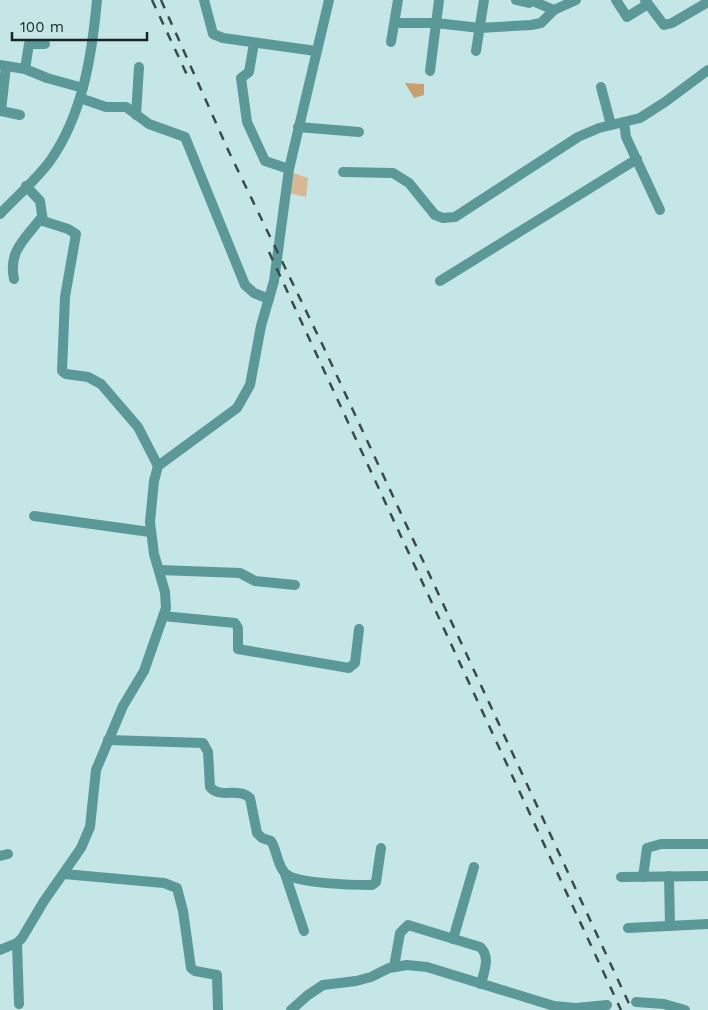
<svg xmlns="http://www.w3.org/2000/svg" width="708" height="1010" font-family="'Work Sans',sans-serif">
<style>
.green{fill:#d7b892}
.water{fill:#c9a06d}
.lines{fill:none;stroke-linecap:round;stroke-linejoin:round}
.minor{stroke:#5b9999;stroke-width:10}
.rail{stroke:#3a4a4a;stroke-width:2.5;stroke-dasharray:9 9;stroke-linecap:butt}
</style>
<rect width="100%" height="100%" fill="#c5e6e6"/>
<path class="green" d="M291 172 308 178 306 197 288 193Z"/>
<path class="water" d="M405 83 424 84V95L414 98Z"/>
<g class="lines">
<g class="minor">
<path d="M204 0 213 34 223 38 316 51"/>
<path d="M516 0 529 3"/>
<path d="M530 0 554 10"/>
<path d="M616 0 627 17 648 4"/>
<path d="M645 0 664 25 672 23 708 2"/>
<path d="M395 23H436L480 28 531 25 541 23 554 10 576 0"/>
<path d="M391 42 398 0"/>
<path d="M254 43 249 72 241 78 247 122 265 161 289 169"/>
<path d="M476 51 484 0"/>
<path d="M0 65 25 69 47 78 83 88"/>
<path d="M6 66 1 111 20 115"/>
<path d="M25 69 29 44H45"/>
<path d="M430 71 439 0"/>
<path d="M601 87 611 125"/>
<path d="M80 98 106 107H126L149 124 185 137 245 285 254 293 269 299"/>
<path d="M136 115 139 67"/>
<path d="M624 122 626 137 660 210"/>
<path d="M298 127 359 132"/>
<path d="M343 172 393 173 409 183 435 215 443 218 455 217 578 137 599 128 640 118 665 102 708 70"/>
<path d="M26 186 40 201 43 221 68 229 76 234 65 297 62 371 66 374 88 377 101 384 138 427 158 466"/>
<path d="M0 214C16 197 36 180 50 161 83 114 92 55 97 0"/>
<path d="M14 279C8 251 25 239 41 218"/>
<path d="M440 281 637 159"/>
<path d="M34 516 150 532"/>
<path d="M159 570 240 573 255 581 295 585"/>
<path d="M163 616 235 623 238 628V649L349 668 355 663 359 629"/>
<path d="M108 740 203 743 208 752 210 787C220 799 239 787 250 798L257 833 262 838 271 841C277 850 277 865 285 873 295 884 356 885 372 885L376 882 381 848"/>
<path d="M0 856 8 854"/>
<path d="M64 874 164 883 177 888 183 911 191 968 195 971 217 975 218 1010"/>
<path d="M285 874 304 931"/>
<path d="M669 876 670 926"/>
<path d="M621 877 708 876"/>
<path d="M643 877 647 848 661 844H708"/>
<path d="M628 928 708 924"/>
<path d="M453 939 474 867"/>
<path d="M17 943 19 1004"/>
<path d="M0 950 17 943 22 938 44 901 81 848 90 827 96 770 123 706 144 671 166 608 165 592 154 554 150 522 154 481 158 466 237 408 250 385 261 326 274 281 289 169 329 0"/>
<path d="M394 967 400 933 408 925 480 947C491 957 484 971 481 984"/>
<path d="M636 1002 664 1004 685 1010"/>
<path d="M291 1010 308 995 323 985 356 981 371 977 389 968 407 965 427 967 554 1006 576 1008 607 1005"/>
</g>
<g class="rail">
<path d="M152 0 188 77"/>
<path d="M161 0 229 152 324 348 632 1010"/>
<path d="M269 252 621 1010"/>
</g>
</g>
<path d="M12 32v8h135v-8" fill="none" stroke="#192525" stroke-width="2.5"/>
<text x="20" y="32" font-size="15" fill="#192525" stroke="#c5e6e6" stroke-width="4" paint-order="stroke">100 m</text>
</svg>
